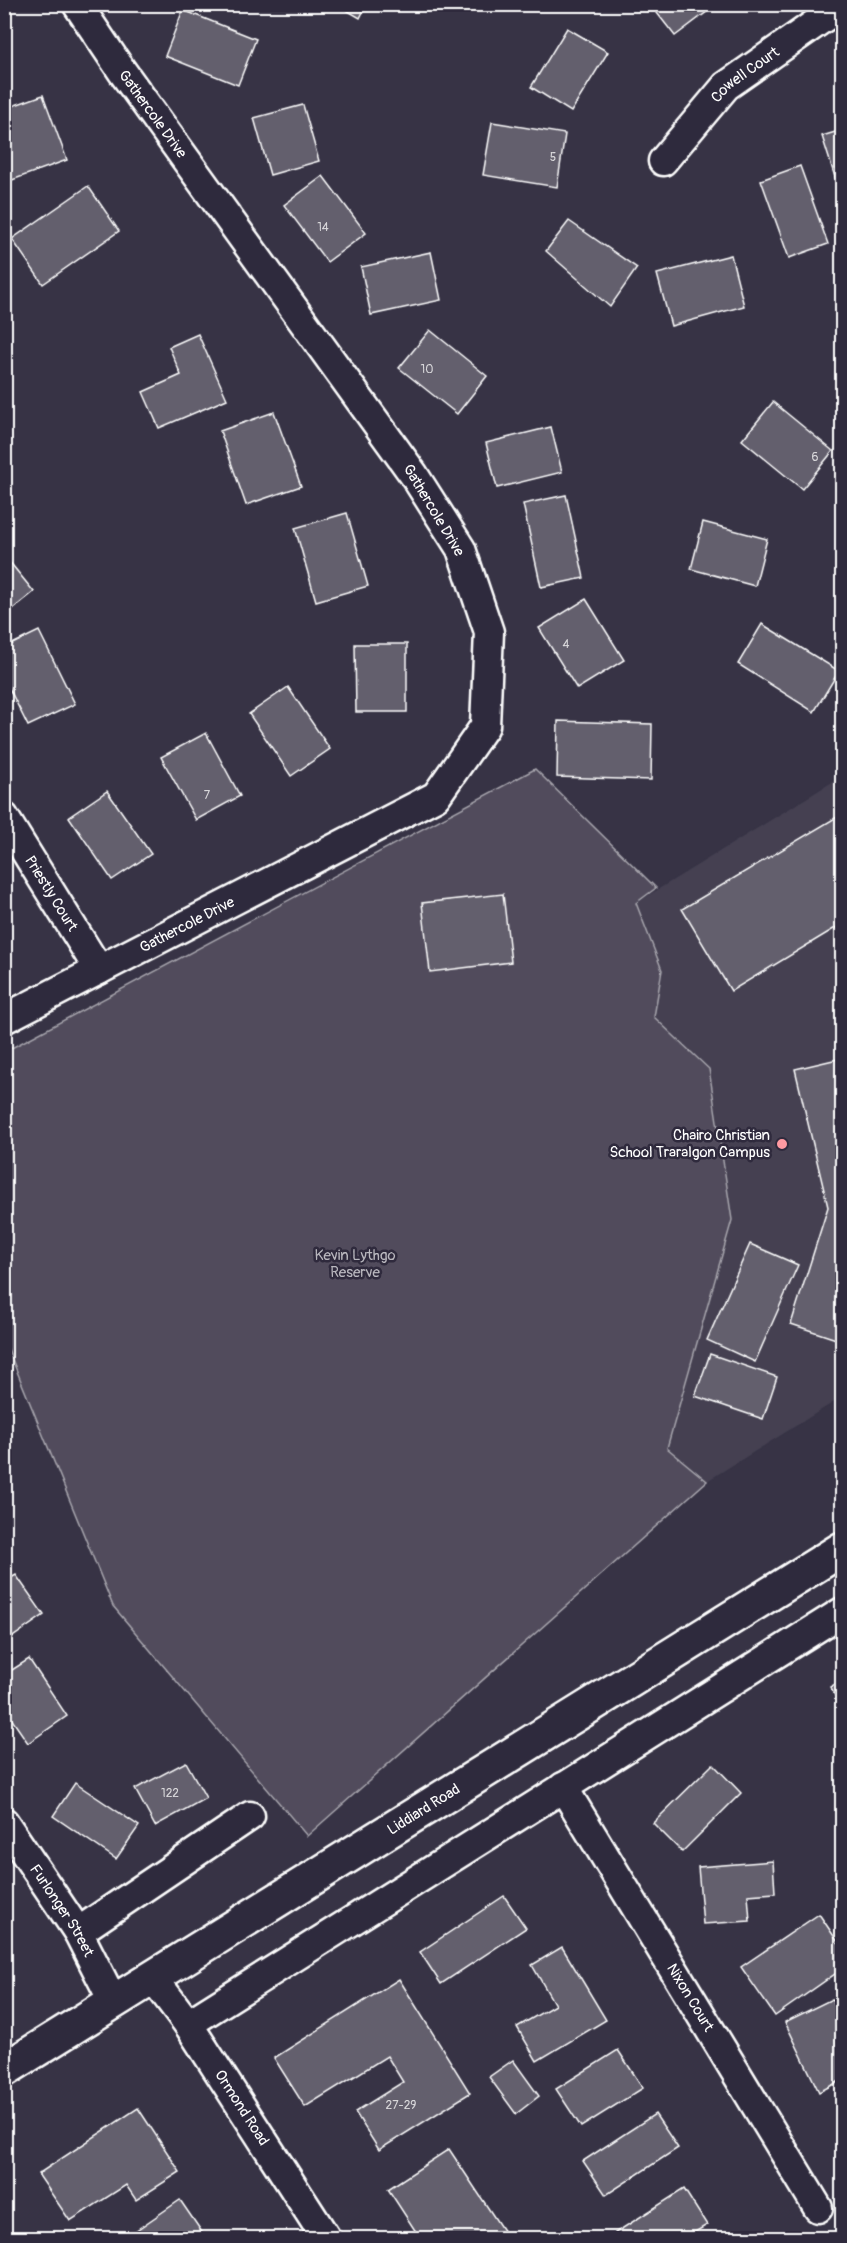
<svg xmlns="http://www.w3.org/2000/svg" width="847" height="2243" font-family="Pangolin,sans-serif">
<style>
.built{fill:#444051}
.green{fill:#514c5c;stroke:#a8a6ae;stroke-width:1.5}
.building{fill:#635f6d;stroke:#fff;stroke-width:1.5}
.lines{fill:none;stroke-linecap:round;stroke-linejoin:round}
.minor-casing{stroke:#fff;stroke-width:33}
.tertiary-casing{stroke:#fff;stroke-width:38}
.minor{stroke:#2f2a3d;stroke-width:28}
.tertiary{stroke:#2f2a3d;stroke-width:33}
.poi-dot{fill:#ff9aa2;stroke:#2f2a3d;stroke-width:2}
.labels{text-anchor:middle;stroke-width:5;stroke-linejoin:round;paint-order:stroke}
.number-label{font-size:12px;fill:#d8d7da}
.street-label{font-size:15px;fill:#fff;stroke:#2f2a3d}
.poi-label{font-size:15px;fill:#fff;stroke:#2f2a3d;text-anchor:end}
.park-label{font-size:15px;fill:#b9b7be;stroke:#2f2a3d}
</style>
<rect width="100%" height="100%" fill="#373345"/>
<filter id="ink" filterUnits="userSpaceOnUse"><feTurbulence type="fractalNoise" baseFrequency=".0167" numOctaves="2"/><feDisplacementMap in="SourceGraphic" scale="12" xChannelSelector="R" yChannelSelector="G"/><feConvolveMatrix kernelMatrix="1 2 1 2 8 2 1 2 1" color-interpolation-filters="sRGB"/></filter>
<g filter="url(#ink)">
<path class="built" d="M842 776V1397L707 1481 667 1449 732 1220 709 1069 654 1017 662 970 636 903Z"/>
<path class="green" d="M535 769 656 888 636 903 662 970 654 1017 709 1069 732 1220 667 1448 707 1481 307 1836 113 1606 5 1342 4 1052Z"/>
<g class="building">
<path d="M336 4H367L360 18Z"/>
<path d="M650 4H703L708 11 675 36Z"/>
<path d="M183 10 256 39 238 85 165 56Z"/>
<path d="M567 28 608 52 571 112 531 87Z"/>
<path d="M43 95 67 160 4 183V109Z"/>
<path d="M303 105 319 161 270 175 254 118Z"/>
<path d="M492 122 565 134 557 187 483 175Z"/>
<path d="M842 130V192L840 193 822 136Z"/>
<path d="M800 166 828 244 789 258 761 180Z"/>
<path d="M323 176 366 233 327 262 284 205Z"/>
<path d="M88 186 119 231 43 284 12 239Z"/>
<path d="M569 221 637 268 610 307 546 251Z"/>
<path d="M431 252 441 300 371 315 361 267Z"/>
<path d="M731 255 744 306 671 326 657 274Z"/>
<path d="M430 330 487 376 457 414 399 368Z"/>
<path d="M198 334 227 399 159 428 143 392 181 375 169 347Z"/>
<path d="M773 402 833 451 802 489 742 440Z"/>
<path d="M274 412 301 486 246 505 220 431Z"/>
<path d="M551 427 562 472 497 488 486 443Z"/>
<path d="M566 495 584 578 541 587 523 504Z"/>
<path d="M347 513 368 586 316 601 295 528Z"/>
<path d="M703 522 767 539 755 586 691 569Z"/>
<path d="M4 555 34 592 4 616Z"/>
<path d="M586 599 624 660 577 689 539 628Z"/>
<path d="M762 624 839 671 814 712 738 664Z"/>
<path d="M39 631 75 704 28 726 4 678V648Z"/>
<path d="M355 644H407V712H356Z"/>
<path d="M288 687 330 749 291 776 249 714Z"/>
<path d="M558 721 652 724 651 780 557 777Z"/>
<path d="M206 733 240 796 196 820 161 757Z"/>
<path d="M107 791 151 854 112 880 69 817Z"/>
<path d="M842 814V924L731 991 682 909Z"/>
<path d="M503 894 511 962 430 972 422 903Z"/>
<path d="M842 1058V1341L791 1324 828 1207 795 1069Z"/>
<path d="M750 1244 798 1265 755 1362 707 1340Z"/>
<path d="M710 1354 777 1377 763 1419 695 1396Z"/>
<path d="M16 1575 44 1615 4 1643V1582Z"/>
<path d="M29 1659 67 1716 28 1743 4 1708V1675Z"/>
<path d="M842 1680V1707L830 1687Z"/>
<path d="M186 1762 206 1798 155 1826 135 1789Z"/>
<path d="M713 1764 741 1793 682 1852 653 1823Z"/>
<path d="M75 1783 139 1826 116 1859 53 1816Z"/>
<path d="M773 1861 775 1893 748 1895 750 1921 703 1924 698 1867Z"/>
<path d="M504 1896 526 1928 441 1984 420 1952Z"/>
<path d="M819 1914 842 1948V1969L775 2016 741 1967Z"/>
<path d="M562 1947 606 2020 537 2061 517 2027 555 2005 532 1965Z"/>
<path d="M399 1979 470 2093 379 2150 355 2112 403 2082 387 2056 305 2107 274 2058Z"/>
<path d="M832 1999 842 2021V2080L819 2092 785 2022Z"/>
<path d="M618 2050 643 2088 581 2127 556 2089Z"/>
<path d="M513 2060 539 2096 516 2114 489 2077Z"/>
<path d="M138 2108 180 2172 136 2200 126 2185 70 2221 38 2174Z"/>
<path d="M655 2114 678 2148 606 2195 583 2161Z"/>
<path d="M449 2149 508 2238H420L388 2189Z"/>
<path d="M684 2189 707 2225 685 2238H618L615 2233Z"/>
<path d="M180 2200 206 2238H125Z"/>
</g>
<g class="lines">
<defs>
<g id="minor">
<path id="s1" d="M663 161 726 86 842 5"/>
<path id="s2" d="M4 817 99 970"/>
<path id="s3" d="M4 1019 436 796 485 726 489 632 461 549 414 475 122 71 77 4"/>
<path id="s4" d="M563 1787 818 2208"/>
<path id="s5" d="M4 1822 78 1932 114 2003"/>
<path d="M78 1932 250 1816"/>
<path id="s6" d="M154 1979 188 2024 326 2238"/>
<path d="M188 2024 842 1612"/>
</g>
<g id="tertiary">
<path id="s7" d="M4 2070 842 1549"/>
</g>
</defs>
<use href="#minor" class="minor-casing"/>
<use href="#tertiary" class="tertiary-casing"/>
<use href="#minor" class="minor"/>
<use href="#tertiary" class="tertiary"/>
</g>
</g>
<circle class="poi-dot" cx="782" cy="1144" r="6"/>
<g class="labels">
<g class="number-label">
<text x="553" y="161">5</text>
<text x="323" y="231">14</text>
<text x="427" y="373">10</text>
<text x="815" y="461">6</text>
<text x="566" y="648">4</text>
<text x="207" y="799">7</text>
<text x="170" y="1797">122</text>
<text x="401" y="2109">27-29</text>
</g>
<g class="street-label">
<text dy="5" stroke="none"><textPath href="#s1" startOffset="120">Cowell Court</textPath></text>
<text transform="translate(153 114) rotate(54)" y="5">Gathercole Drive</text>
<text transform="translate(434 510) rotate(59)" y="5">Gathercole Drive</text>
<text dy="5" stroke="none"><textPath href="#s2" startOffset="90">Priestly Court</textPath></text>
<text dy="5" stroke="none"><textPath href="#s3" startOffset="206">Gathercole Drive</textPath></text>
<text dy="5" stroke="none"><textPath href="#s7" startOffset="494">Liddiard Road</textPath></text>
<text dy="5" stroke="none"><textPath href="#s5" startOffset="106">Furlonger Street</textPath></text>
<text dy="5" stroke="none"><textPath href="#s4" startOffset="246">Nixon Court</textPath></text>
<text dy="5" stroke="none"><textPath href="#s6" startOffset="156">Ormond Road</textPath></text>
</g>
<g class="poi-label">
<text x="770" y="1140">Chairo Christian<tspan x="770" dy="17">School Traralgon Campus</tspan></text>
</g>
<g class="park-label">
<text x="355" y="1260">Kevin Lythgo<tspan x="355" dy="17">Reserve</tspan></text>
</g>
</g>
<rect width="847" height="2243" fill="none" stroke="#2f2a3d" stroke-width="24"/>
<rect x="12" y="12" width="823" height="2219" fill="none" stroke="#fff" stroke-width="2" filter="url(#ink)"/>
</svg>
